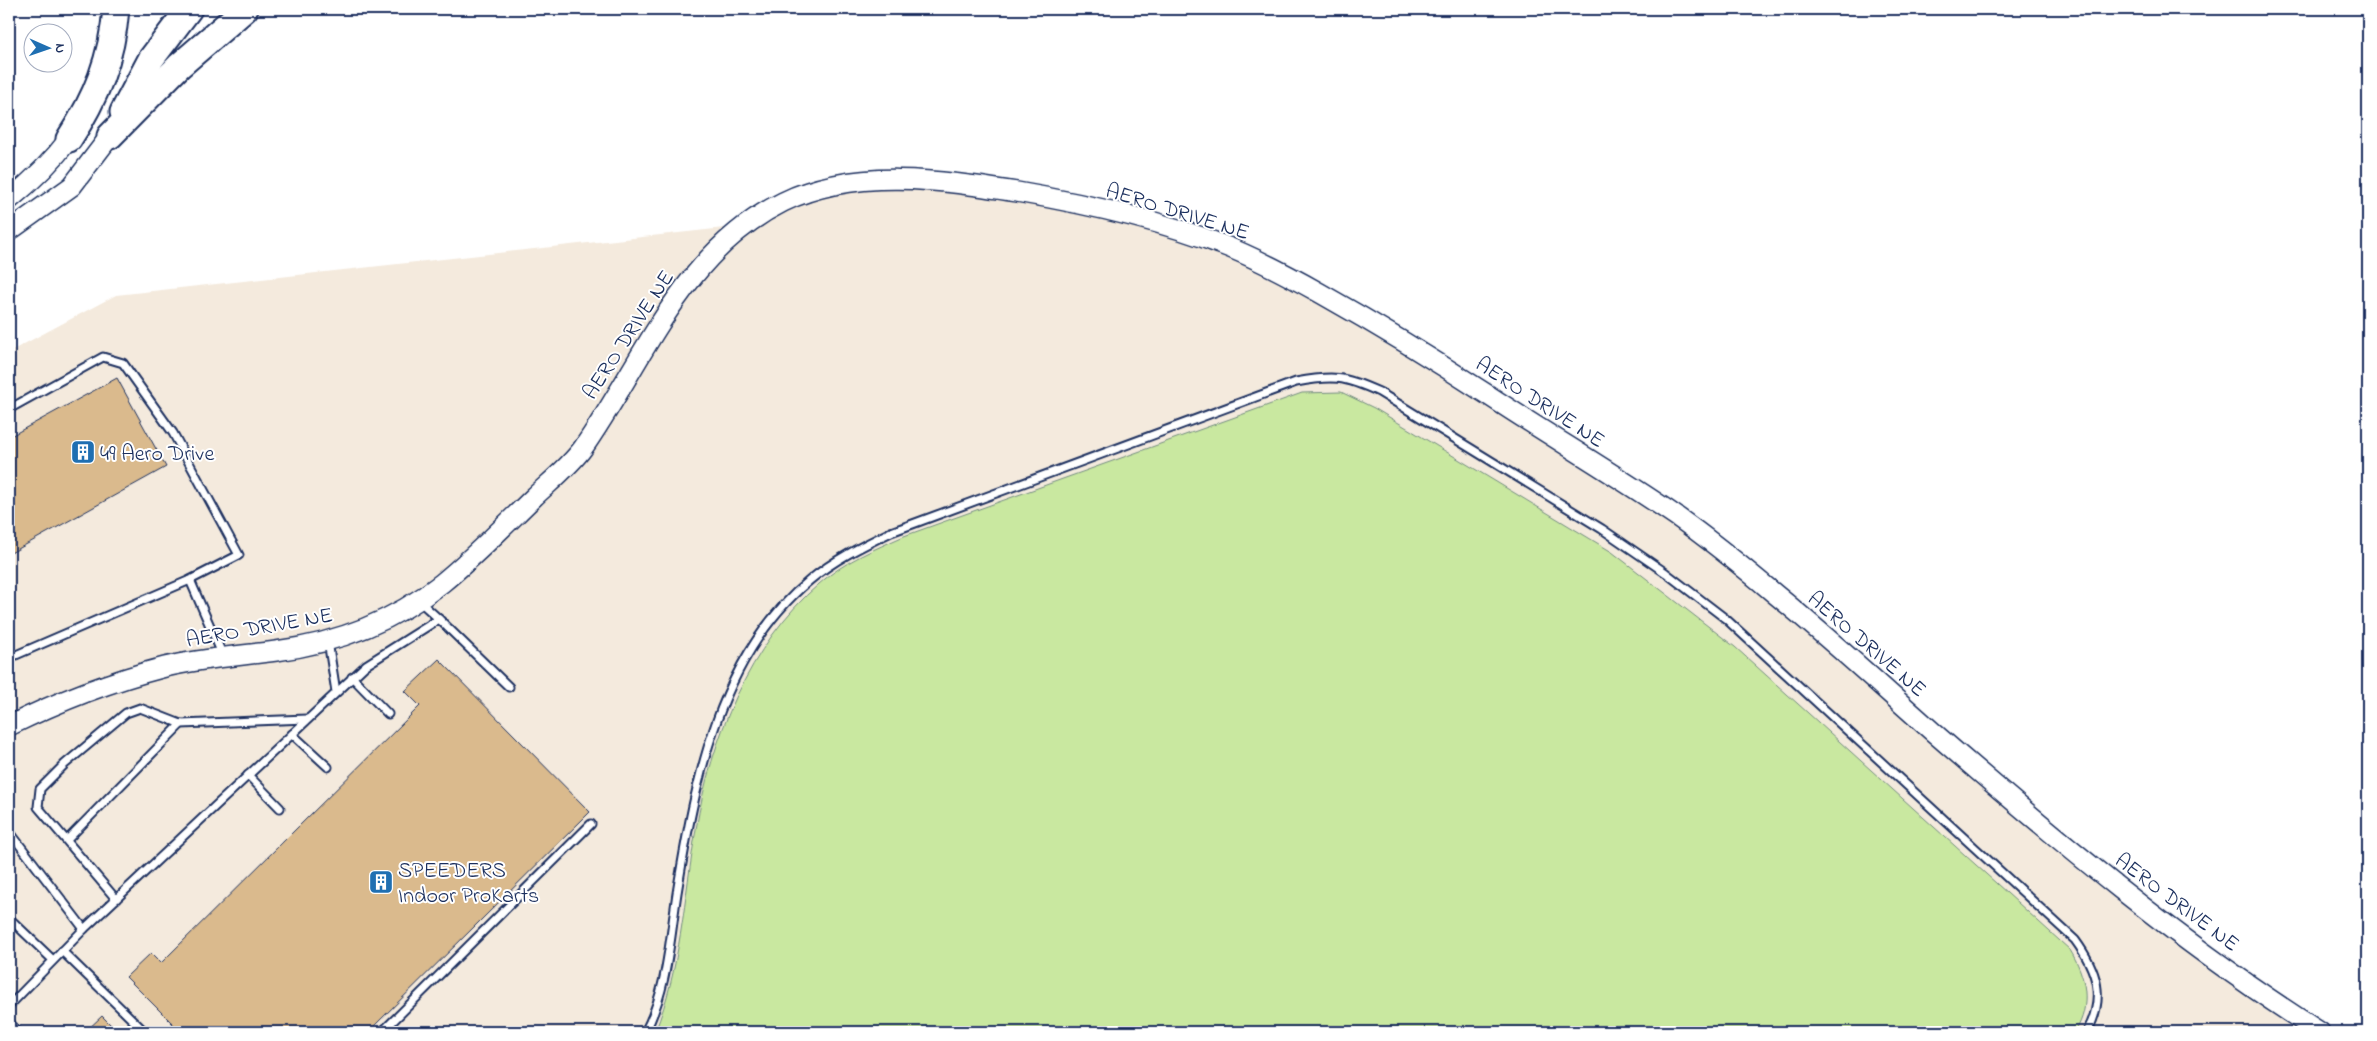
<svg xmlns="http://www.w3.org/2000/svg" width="2377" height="1041" font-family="'Indie Flower',sans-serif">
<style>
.built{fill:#f4eadd}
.green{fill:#c9e8a0;stroke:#728c7f}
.building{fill:#daba8d;stroke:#1b2f5e}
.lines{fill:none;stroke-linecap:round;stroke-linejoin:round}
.lane-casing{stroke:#1b2f5e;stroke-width:11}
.secondary-casing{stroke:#1b2f5e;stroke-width:22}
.highway-casing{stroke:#1b2f5e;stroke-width:29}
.lane{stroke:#fff;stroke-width:7}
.secondary{stroke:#fff;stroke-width:19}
.highway{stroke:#fff;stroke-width:25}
.labels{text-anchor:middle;stroke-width:4;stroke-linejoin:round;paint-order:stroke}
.street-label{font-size:22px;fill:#1b2f5e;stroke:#fff}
.poi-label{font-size:22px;fill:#1b2f5e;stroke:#fff;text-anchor:start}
</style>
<rect width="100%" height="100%" fill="#fff"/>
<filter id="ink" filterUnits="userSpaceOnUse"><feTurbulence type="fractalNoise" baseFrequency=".02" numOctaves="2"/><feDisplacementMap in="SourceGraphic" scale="10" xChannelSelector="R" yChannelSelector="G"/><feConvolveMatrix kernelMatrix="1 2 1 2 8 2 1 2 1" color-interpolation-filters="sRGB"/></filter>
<g filter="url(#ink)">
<path class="built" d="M904 179 1055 199 1219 243 1535 425 1839 648 2268 997 2328 1032H9V352L116 295 742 226 788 200Z"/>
<path class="green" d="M1341 392 1374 408 1612 552 1735 647 2070 950C2086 976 2092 1005 2075 1032H655C681 967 684 898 696 829 711 740 749 644 819 584 843 562 875 549 904 536L1302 393Z"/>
<g class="building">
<path d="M117 378 166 467 9 554V437Z"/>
<path d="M439 659 590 812 368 1032H181L126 977 151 953 161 963 420 706 405 691Z"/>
<path d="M102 1016 118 1032H85Z"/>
</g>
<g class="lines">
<defs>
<g id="lane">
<path d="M9 409 103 357 123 363 173 433 239 555 190 580 9 658"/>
<path d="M190 580 223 656"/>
<path d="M419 601 439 619"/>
<path d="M328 641 336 692"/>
<path d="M352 677 388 714"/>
<path d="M292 734 328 767"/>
<path d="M248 775 280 808"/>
<path d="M9 831 84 929"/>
<path d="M67 840 181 724"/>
<path d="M116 899 38 807 40 789 65 764 126 713 140 708 181 724 307 719"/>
<path d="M9 918 53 960"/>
<path d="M62 951 145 1032"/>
<path d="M9 1006 84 929 366 665 439 619 509 687"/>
<path d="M9 1022 18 1032"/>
<path d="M382 1032 591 824"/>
<path d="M645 1032C667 991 670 939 677 893 695 783 718 656 810 580 834 560 862 546 891 532L1296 382C1333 375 1344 376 1379 392L1602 529 1666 573 1726 619 2075 940C2097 970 2106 997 2087 1032"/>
</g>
<g id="secondary">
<path d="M9 200C32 181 51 163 69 139"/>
<path d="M9 231 72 186 110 136"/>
<path d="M9 726C59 701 111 681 165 667 202 658 239 656 276 651 337 643 393 622 442 583 474 557 504 526 534 497 551 481 570 466 583 448 644 361 682 252 783 202 855 167 941 180 1017 192 1081 203 1160 220 1220 244 1255 257 1288 275 1320 293 1377 325 1433 359 1488 395 1550 436 1615 474 1676 516 1710 540 1743 567 1775 594 1829 638 1881 686 1933 732 2056 839 2182 945 2320 1032"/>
</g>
<g id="highway">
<path d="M123 112 151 59 189 9"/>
<path d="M110 136 179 66 245 9"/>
<path d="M69 139C96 98 112 58 116 9"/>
</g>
</defs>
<use href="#lane" class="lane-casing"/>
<use href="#secondary" class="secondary-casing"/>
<use href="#highway" class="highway-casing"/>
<use href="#lane" class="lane"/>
<use href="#secondary" class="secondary"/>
<use href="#highway" class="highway"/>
</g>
</g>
<defs>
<symbol id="building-square" viewBox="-11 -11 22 22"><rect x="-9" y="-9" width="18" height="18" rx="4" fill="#1f6fb2" stroke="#fff"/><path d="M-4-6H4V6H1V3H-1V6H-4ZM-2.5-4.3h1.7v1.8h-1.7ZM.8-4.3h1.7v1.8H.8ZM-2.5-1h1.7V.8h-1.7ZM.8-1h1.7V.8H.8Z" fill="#fff"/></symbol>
</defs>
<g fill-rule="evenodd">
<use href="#building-square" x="69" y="438" width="28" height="28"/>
<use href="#building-square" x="367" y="868" width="28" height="28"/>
</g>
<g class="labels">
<g class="street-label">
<text transform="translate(1178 210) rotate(17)" y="8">AERO DRIVE NE</text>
<text transform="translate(627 334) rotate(-57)" y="8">AERO DRIVE NE</text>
<text transform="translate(1541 401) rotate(33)" y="8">AERO DRIVE NE</text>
<text transform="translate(259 626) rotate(-10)" y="8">AERO DRIVE NE</text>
<text transform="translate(1868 643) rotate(41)" y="8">AERO DRIVE NE</text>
<text transform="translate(2178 901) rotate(37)" y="8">AERO DRIVE NE</text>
</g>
<g class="poi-label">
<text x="100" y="460">49 Aero Drive</text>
<text x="398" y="877">SPEEDERS<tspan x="398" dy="25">Indoor ProKarts</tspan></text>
</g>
</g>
<rect width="2377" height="1041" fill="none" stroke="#fff" stroke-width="30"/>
<rect x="15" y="15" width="2347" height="1011" fill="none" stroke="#1b2f5e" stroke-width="2" filter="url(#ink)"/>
<g transform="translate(48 48) rotate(92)"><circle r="24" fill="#ffffff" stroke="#a4acbf"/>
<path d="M0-4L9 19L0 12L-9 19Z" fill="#1f6fb2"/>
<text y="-8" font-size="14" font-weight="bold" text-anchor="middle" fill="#1b2f5e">N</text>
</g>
</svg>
